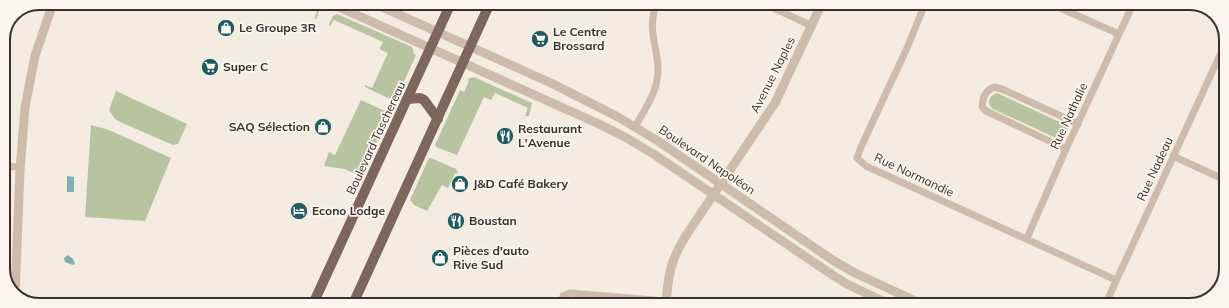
<svg xmlns="http://www.w3.org/2000/svg" width="1229" height="308" font-family="Mulish,sans-serif">
<style>
.green{fill:#b8c4a0}
.water{fill:#7fb0b2}
.lines{fill:none;stroke-linecap:round;stroke-linejoin:round}
.minor{stroke:#cdbbac;stroke-width:7}
.tertiary{stroke:#cdbbac;stroke-width:9}
.primary{stroke:#7d675c;stroke-width:10}
.labels{text-anchor:middle;stroke-width:3.5;stroke-linejoin:round;paint-order:stroke}
.poi-label{font-size:12px;font-weight:bold;fill:#3b302b;stroke:#fbf5ee;text-anchor:start}
.street-label{font-size:12px;fill:#3b302b;stroke:#fbf5ee}
.rim{fill:none;stroke:#3b302b;stroke-width:2}
</style>
<rect width="100%" height="100%" fill="#f4ebe1"/>
<g class="green">
<path d="M298 3H317L319 4V11L317 18 314 19 317 12Z"/>
<path d="M337 14 412 47 414 54 416 55 397 97 393 98H388L365 87V85L372 88 388 53 381 50 380 48 383 42 334 20 330 26 329 24 333 16Z"/>
<path d="M474 77 532 103 529 116H525L528 108 495 93 491 100 484 97 457 155 436 147 435 145 460 90 464 92 469 81 467 80 470 78Z"/>
<path d="M116 91 187 124 178 144 173 145 120 122 115 119 109 110Z"/>
<path d="M997 93 1064 124 1068 130 1065 137 1061 139 1056 138 993 109C986 103 989 96 997 93Z"/>
<path d="M361 100 385 111 388 117 361 176 344 169 324 166 329 152 335 155Z"/>
<path d="M91 125 109 130 171 158 145 221 85 217Z"/>
<path d="M429 158H431L456 169 458 172 457 174 455 173 448 188 442 185 427 211 414 205 410 200Z"/>
</g>
<g class="water">
<path d="M67 176 74 177V192H67Z"/>
<path d="M68 255 73 259 75 264 73 265 65 262 64 258Z"/>
</g>
<g class="lines">
<g class="minor">
<path d="M763 3 812 26"/>
<path d="M925 4 907 48 861 147 857 158 866 166 1116 280"/>
<path d="M1051 4 1119 34"/>
<path d="M635 127C645 109 658 91 658 70 658 45 646 30 657 3"/>
<path d="M1066 149 986 111 982 107C983 97 985 91 994 87L1002 89 1078 124"/>
<path d="M1173 156 1225 180"/>
<path d="M3 166 20 167"/>
<path d="M1027 238 1066 149 1133 4"/>
<path d="M560 305 563 296 570 293 666 301"/>
<path d="M1105 305 1226 42"/>
</g>
<g class="tertiary">
<path d="M330 3 599 124 625 137 655 155 834 276 847 284 891 305"/>
<path d="M373 3 551 83 618 117 658 141 834 261 855 273 924 305"/>
<path d="M15 295 20 171 25 107 35 56 53 3"/>
<path d="M666 305C668 273 671 258 689 231L775 103 822 3"/>
</g>
<g class="primary">
<path d="M407 99 420 98 424 100 438 119"/>
<path d="M313 304 451 3"/>
<path d="M353 304 490 3"/>
</g>
</g>
<defs>
<symbol id="shop-disc" viewBox="-11 -11 22 22"><circle r="9.5" fill="#1f5a5e" stroke="#fbf5ee"/><path d="M-5-2.5h2.3a2.7 3.5 0 0 1 5.4 0H5L5.5 6h-11ZM-1.5-2.5h3a1.5 2.3 0 0 0-3 0Z" fill="#fff"/></symbol>
<symbol id="supermarket-disc" viewBox="-11 -11 22 22"><circle r="9.5" fill="#1f5a5e" stroke="#fbf5ee"/><path d="M-6-5.5h2.5l.6 2H6L4.5 2H-2.5L-4.4-4H-6ZM-1.5 3.2a1.3 1.3 0 1 0 .1 0ZM3 3.2a1.3 1.3 0 1 0 .1 0Z" fill="#fff"/></symbol>
<symbol id="restaurant-disc" viewBox="-11 -11 22 22"><circle r="9.5" fill="#1f5a5e" stroke="#fbf5ee"/><path d="M-5-6h1v4h1v-4h1v4h1v-4h1v5L-1.5 .5V6h-2V.5L-5-1ZM5-6V6H3V1.5H1.5Q1.5-4 5-6Z" fill="#fff"/></symbol>
<symbol id="hotel-disc" viewBox="-11 -11 22 22"><circle r="9.5" fill="#1f5a5e" stroke="#fbf5ee"/><path d="M-6-4.5h1.5V1H6V5H4.5V3h-9V5H-6ZM-4 0a1.8 1.8 0 1 1 3.6 0ZM.5 0V-2.5h3Q6-2.5 6 0Z" fill="#fff"/></symbol>
</defs>
<g fill-rule="evenodd">
<use href="#shop-disc" x="216" y="18" width="20" height="20"/>
<use href="#supermarket-disc" x="530" y="29" width="20" height="20"/>
<use href="#supermarket-disc" x="200" y="57" width="20" height="20"/>
<use href="#shop-disc" x="313" y="117" width="20" height="20"/>
<use href="#restaurant-disc" x="495" y="126" width="20" height="20"/>
<use href="#shop-disc" x="450" y="174" width="20" height="20"/>
<use href="#hotel-disc" x="289" y="201" width="20" height="20"/>
<use href="#restaurant-disc" x="446" y="211" width="20" height="20"/>
<use href="#shop-disc" x="430" y="248" width="20" height="20"/>
</g>
<g class="labels">
<g class="poi-label">
<text x="239" y="32">Le Groupe 3R</text>
<text x="553" y="36">Le Centre<tspan x="553" dy="14">Brossard</tspan></text>
<text x="223" y="71">Super C</text>
<text x="310" y="131" text-anchor="end">SAQ Sélection</text>
<text x="518" y="133">Restaurant<tspan x="518" dy="14">L'Avenue</tspan></text>
<text x="473" y="188">J&amp;D Café Bakery</text>
<text x="312" y="215">Econo Lodge</text>
<text x="469" y="225">Boustan</text>
<text x="453" y="255">Pièces d'auto<tspan x="453" dy="14">Rive Sud</tspan></text>
</g>
<g class="street-label">
<text transform="translate(773 75) rotate(-63)" y="4">Avenue Naples</text>
<text transform="translate(1069 116) rotate(-65)" y="4">Rue Nathalie</text>
<text transform="translate(376 138) rotate(-65)" y="4">Boulevard Taschereau</text>
<text transform="translate(707 160) rotate(34)" y="4">Boulevard Napoléon</text>
<text transform="translate(1155 169) rotate(-65)" y="4">Rue Nadeau</text>
<text transform="translate(914 175) rotate(25)" y="4">Rue Normandie</text>
</g>
</g>
<path d="M0 0H1229V308H0ZM39 10H1190A29 29 0 0 1 1219 39V269A29 29 0 0 1 1190 298H39A29 29 0 0 1 10 269V39A29 29 0 0 1 39 10Z" fill="#fbf5ee" fill-rule="evenodd"/>
<path class="rim" d="M39 10H1190A29 29 0 0 1 1219 39V269A29 29 0 0 1 1190 298H39A29 29 0 0 1 10 269V39A29 29 0 0 1 39 10Z"/>
</svg>
